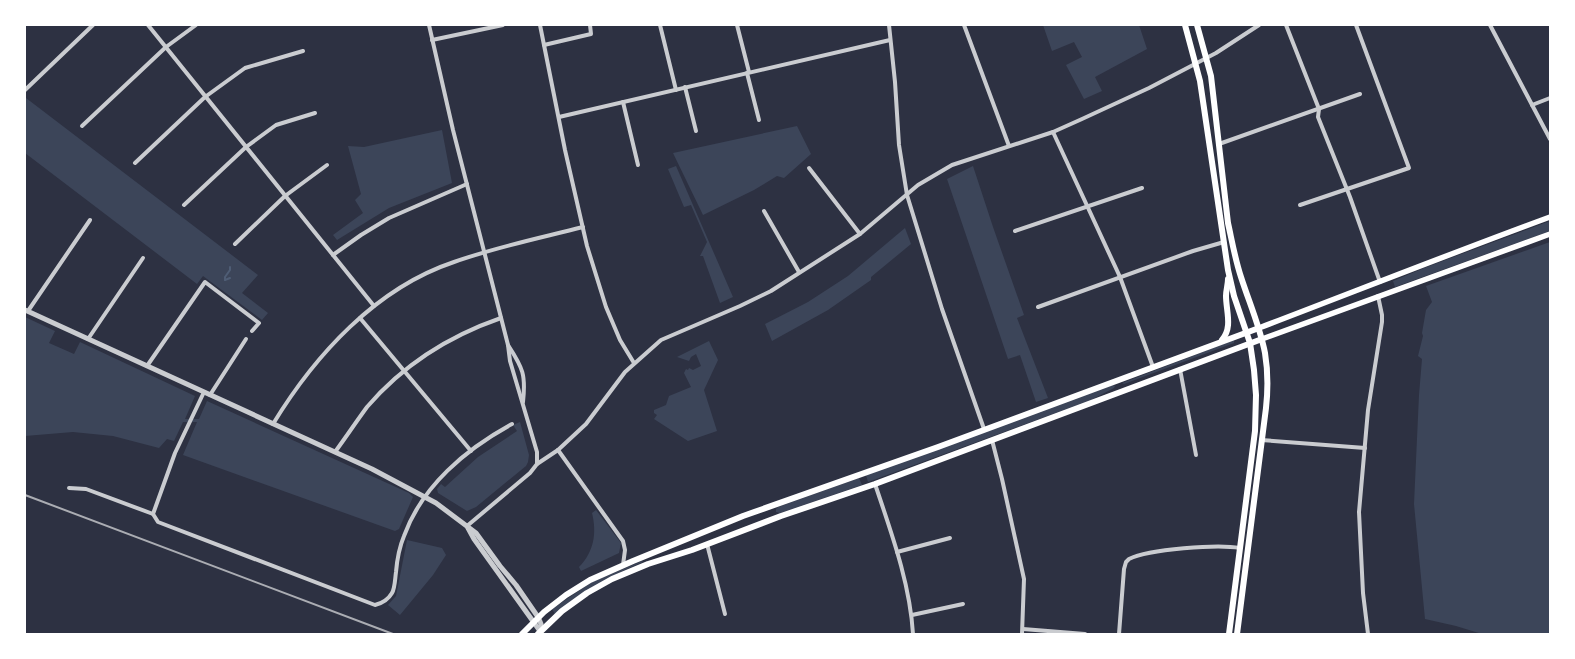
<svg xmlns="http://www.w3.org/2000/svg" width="1575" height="659" font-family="'Archivo Narrow',sans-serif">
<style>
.green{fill:#3c4559}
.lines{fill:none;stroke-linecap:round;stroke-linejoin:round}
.stream{stroke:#4f5d75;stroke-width:2}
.minor{stroke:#caccd0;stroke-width:4}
.tertiary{stroke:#caccd0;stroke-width:5}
.secondary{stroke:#fff;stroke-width:5.5}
.primary{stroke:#fff;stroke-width:6}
.rail{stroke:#abadb3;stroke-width:2}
</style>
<rect width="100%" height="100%" fill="#2d3142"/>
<g class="green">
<path d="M1043 25H1139L1147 49 1095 77 1102 91 1084 99 1066 65 1082 57 1074 42 1052 51Z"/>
<path d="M26 98 258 275 242 293 268 313 262 320 203 276 197 284 25 153V100Z"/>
<path d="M797 126 811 154 784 178 777 176 754 190 703 215 673 153Z"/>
<path d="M442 130 452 183 389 208 337 240 333 235 363 213 355 200 361 194 348 146 364 147Z"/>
<path d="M676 166 733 297 720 303 703 256H700L707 242 691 205 684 207 668 169Z"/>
<path d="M973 166 993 227 1024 315 1017 318 1048 398 1036 402 1020 355 1008 359 947 179Z"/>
<path d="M1550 221V231L1395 287 1393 281 1424 268Z"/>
<path d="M905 228 911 244 871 277V280L828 310 772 341 765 324 808 302 848 276Z"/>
<path d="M1550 242V634H1482L1456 626 1425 619 1414 504 1419 395 1422 359 1418 356 1423 336 1422 333 1426 310 1432 302 1426 286Z"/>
<path d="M25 317 55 331 49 343 74 354 80 342 195 396 185 419H199L207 401 409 493 413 497 399 529 395 531 183 455 197 422H183L174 441 167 439 159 448 113 436 73 432 25 436Z"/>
<path d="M1234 340V343L1124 384 1122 383Z"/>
<path d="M709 341 718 360 704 390 717 431 688 441 654 419 657 415 654 413V410L666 405 669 396 691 387 684 373 686 369 688 370 689 368 693 370 701 366 696 354 691 357 689 361 677 357Z"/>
<path d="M1113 385 1115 386 1114 388 1091 400 868 482 866 475Z"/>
<path d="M520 422 529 455 528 462 526 466 476 507 467 511 438 493 437 489 441 484 445 487 478 457 517 431 513 425Z"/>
<path d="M859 478 862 485 780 513 776 512V509L778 507Z"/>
<path d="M596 510 621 543 619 553 581 571 579 567C594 552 597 533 592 513Z"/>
<path d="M407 540 442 548 446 555 433 575 400 615 388 605 396 596Z"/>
<path d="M642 561 643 562C608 577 585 589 555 614L552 609 592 582Z"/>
</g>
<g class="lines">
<g class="stream">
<path d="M225 280V277L230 270V267"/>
<path d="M225 280 230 278"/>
</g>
<g class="minor">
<path d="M148 25 374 306"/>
<path d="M429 25 453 130 508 345 510 361 537 452V464"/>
<path d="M540 25 565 150 587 246 606 307 620 340 634 363"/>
<path d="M660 25 676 90"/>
<path d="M737 25 749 72"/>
<path d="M889 25 895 82 899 145 907 195 942 309 984 429"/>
<path d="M964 25 1009 146"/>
<path d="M1286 25 1319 109 1318 117 1350 197 1380 282"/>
<path d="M1490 25 1550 139"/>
<path d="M432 40 503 25"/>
<path d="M544 45 591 34 590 25"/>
<path d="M747 73 759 120"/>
<path d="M685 87 696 131"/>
<path d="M25 90 93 25"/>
<path d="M623 102 638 165"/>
<path d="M1532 105 1550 98"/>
<path d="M559 117 890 40"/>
<path d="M82 126 166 47 196 25"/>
<path d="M1053 132 1120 277 1153 367"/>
<path d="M1219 144 1360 94"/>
<path d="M135 163 205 97 245 68 303 51"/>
<path d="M809 168 860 234"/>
<path d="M184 205 246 147 276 125 315 113"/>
<path d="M1300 205 1409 168 1356 25"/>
<path d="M764 211 799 272"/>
<path d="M1015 231 1142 188"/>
<path d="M235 244 285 196 327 165"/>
<path d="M333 255 361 235 389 218 467 184"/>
<path d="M1038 307 1193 251 1224 242"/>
<path d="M28 311 90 220"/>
<path d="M360 318 471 451"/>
<path d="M88 339 143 258"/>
<path d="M508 345C523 368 526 375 523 402"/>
<path d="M147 366 205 282 259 323 252 331"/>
<path d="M1180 369 1196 455"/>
<path d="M204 392 175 453 153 514 158 522 375 605C383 603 388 600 392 593 395 588 395 579 396 572 397 560 399 548 404 536 422 486 466 449 512 424"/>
<path d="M210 395 246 339"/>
<path d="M273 424C315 355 376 288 454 262 496 247 540 238 583 227"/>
<path d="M992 440 1002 479 1024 579 1022 634"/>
<path d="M1261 440 1365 448"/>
<path d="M558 450 623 541 625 550 623 565"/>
<path d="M335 452C346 437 356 422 367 407 403 365 449 336 501 318"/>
<path d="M875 484C891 532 910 583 913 634"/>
<path d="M69 488 86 489 153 514"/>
<path d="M467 526 530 473 537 464 558 450 586 424 625 372 661 340 740 306 771 291 860 234 918 185 952 165 1053 132 1082 119 1149 88 1216 53 1259 25"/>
<path d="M707 544 725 614"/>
<path d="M897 552 950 538"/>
<path d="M912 615 963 604"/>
<path d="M1023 629 1085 634"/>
<path d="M1119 634 1124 569 1126 562 1129 559C1149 549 1218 544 1240 548"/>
<path d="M1368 634 1363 593 1359 512 1368 410 1382 322V315L1378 296"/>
</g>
<g class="tertiary">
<path d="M25 310 372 469 436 503 476 533 500 566 516 585 538 617 541 624 540 632"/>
<path d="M468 528 474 539 540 631"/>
</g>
<g class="secondary">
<path d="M1259 328C1356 291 1452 253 1550 217"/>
<path d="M1262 339 1550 234"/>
</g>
<g class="primary">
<path d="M1185 25 1200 81 1228 270 1234 296 1250 343 1254 370 1256 395 1255 431 1229 634"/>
<path d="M1197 25 1211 76 1228 223C1232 241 1235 259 1241 277 1249 302 1260 327 1265 353 1268 371 1268 390 1266 408L1237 634"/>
<path d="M1222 340C1233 327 1226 311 1226 296 1226 290 1228 285 1228 279"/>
<path d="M522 634 544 612 566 595 590 580 633 561 743 516 938 447 1259 328"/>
<path d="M538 634 562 611 587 593 612 579 648 564 692 550 781 516 875 484 1262 339"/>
</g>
<path class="rail" d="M25 495 393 634"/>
</g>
<rect width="1575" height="659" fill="none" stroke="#ffffff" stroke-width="52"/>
</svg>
